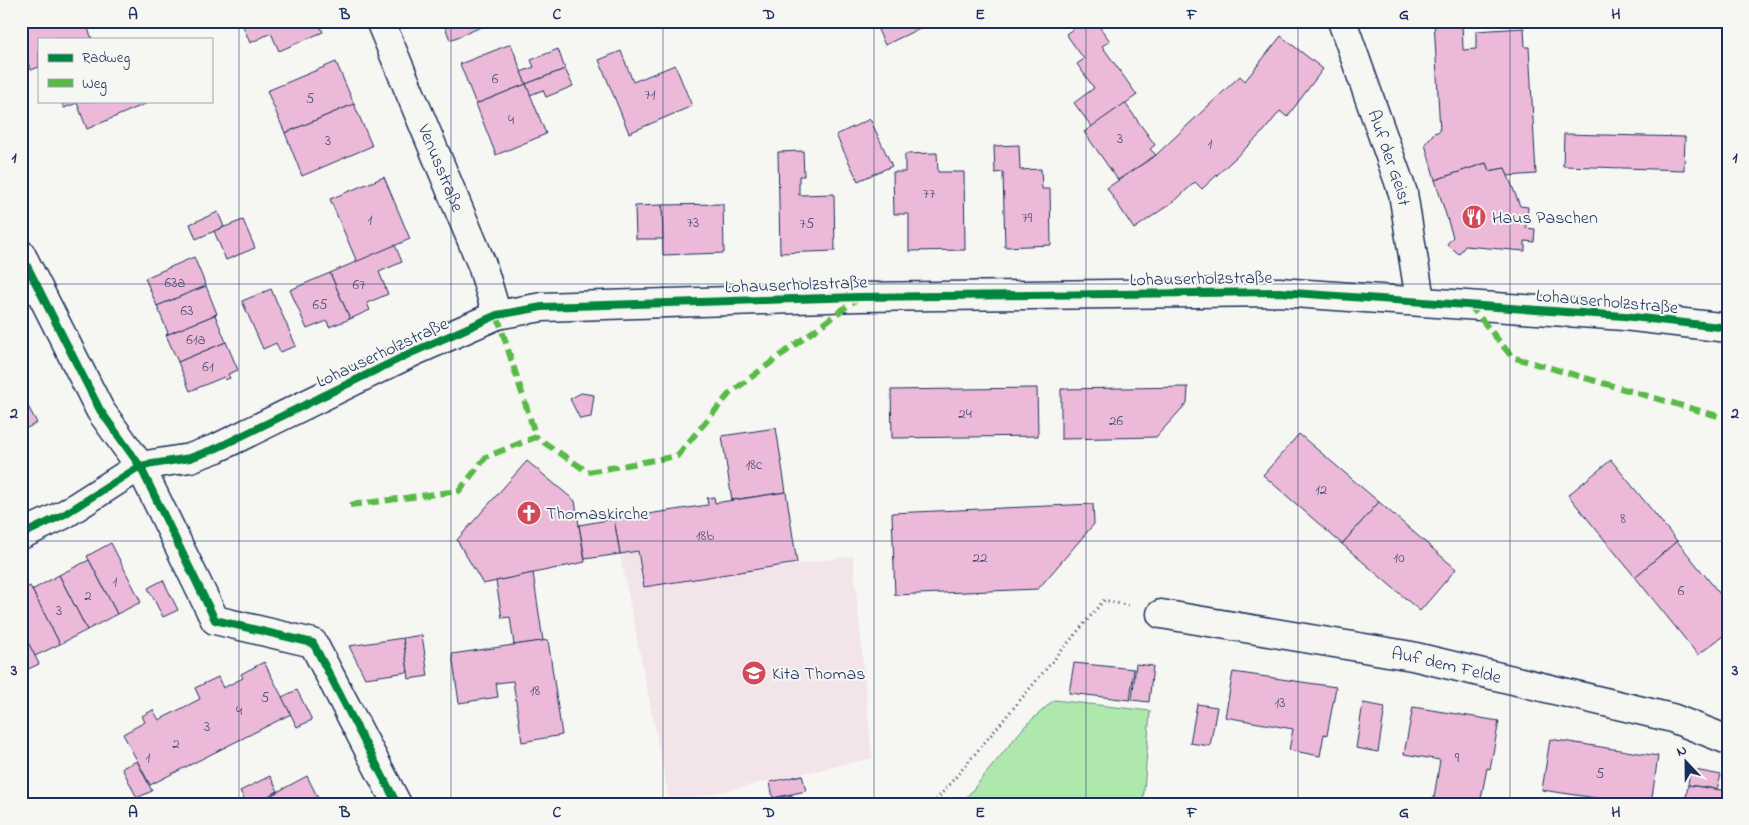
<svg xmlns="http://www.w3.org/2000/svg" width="1749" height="825" font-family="'Indie Flower',sans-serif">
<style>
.built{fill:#f3e4ea}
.green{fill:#afe8ad;stroke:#658c86}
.building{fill:#ecbad8;stroke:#1b2f5e}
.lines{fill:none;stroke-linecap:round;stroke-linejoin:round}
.street-casing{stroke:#1b2f5e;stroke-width:31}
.secondary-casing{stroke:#1b2f5e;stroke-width:31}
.path{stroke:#1b2f5e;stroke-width:3;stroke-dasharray:1 4;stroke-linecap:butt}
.street{stroke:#f6f6f2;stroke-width:28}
.secondary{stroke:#f6f6f2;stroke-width:28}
.quiet{stroke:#58b947;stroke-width:6;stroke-dasharray:12 6;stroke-linecap:butt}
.cycleway-casing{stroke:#f6f6f2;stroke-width:11}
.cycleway{stroke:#00873e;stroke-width:8}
.grid{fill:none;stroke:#1b2f5e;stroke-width:1;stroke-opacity:0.55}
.labels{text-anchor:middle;stroke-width:4;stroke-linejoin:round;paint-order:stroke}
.number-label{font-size:15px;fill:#4f527c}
.street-label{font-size:18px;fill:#1b2f5e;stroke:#f6f6f2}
.poi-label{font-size:18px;fill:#1b2f5e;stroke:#f6f6f2;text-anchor:start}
.neatline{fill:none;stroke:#1b2f5e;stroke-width:2}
.grid-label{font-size:16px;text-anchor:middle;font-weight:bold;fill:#1b2f5e}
</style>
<rect width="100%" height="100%" fill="#f6f6f2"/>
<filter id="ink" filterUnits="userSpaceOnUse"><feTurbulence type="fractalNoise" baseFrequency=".02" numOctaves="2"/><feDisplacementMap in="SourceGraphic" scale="10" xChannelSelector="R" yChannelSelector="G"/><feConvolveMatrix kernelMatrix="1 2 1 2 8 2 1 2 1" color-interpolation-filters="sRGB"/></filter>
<g filter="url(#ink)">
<path class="built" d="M638 551 644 587 853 556 872 758 670 803 620 554Z"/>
<path class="green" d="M1054 700 1150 711 1143 804H961L1025 726Z"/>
<g class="building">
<path d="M21 21H85L92 39H39V67L31 70 21 48Z"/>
<path d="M241 21H318L323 32 279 51 271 33 250 43Z"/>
<path d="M443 21H496L450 40Z"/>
<path d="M874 21H932L933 22 885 45Z"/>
<path d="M1084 21H1095L1110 41 1102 46 1137 95 1092 127 1074 103 1094 88 1077 64 1084 59 1066 34Z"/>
<path d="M1434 21H1462L1463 50 1476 49V31L1524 28 1525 47H1529L1536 174 1507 176 1505 168 1489 171 1486 163 1435 180 1425 144 1434 133 1440 131Z"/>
<path d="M1281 36 1323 69 1287 117 1280 111 1264 131 1202 189 1195 182 1177 199 1134 229 1107 188 1156 155 1240 76 1245 81Z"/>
<path d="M511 44 526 84 476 104 460 64Z"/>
<path d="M558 49 565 69 526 84 521 72 534 67 531 60Z"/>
<path d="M621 51 633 82 675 65 692 106 629 133 599 60Z"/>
<path d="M336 62 354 104 285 133 267 91Z"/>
<path d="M565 69 573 86 546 97 543 90 530 95 526 84Z"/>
<path d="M526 84 546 134 496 155 476 104Z"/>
<path d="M61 101H152L87 129 77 103 64 108Z"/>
<path d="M1125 103 1155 145 1150 149 1156 155 1118 180 1084 132Z"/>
<path d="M354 104 372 146 302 176 285 133Z"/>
<path d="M870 119 892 166 858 181 836 135Z"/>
<path d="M1564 134 1685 137 1684 170 1563 166Z"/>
<path d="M1019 145 1020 170 1041 169 1042 189H1050L1051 245 1005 247 1003 172 995 173 994 146Z"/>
<path d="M803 151 804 176H799V195L834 194 835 251 780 253 778 152Z"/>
<path d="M937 153 938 172H964L965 250 909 251V214H894L893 172H905V154Z"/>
<path d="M1486 163 1489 171 1505 168 1520 206 1528 207 1526 228 1535 229 1534 242 1525 241V251L1465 246 1459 254 1447 244 1453 237 1435 180Z"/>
<path d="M384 177 410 239 357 262 330 199Z"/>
<path d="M723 204 724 253 663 255 662 205Z"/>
<path d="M662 205 663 239H636L635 206Z"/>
<path d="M218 212 224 227 196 239 190 224Z"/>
<path d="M243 220 255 248 226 260 214 231Z"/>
<path d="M395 245 402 262 379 272 388 294 367 303 370 310 350 319 330 273Z"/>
<path d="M194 257 206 286 157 306 145 278Z"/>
<path d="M330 273 350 319 329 327 327 321 307 329 290 290Z"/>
<path d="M206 286 217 314 166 335 168 333 157 306Z"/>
<path d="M271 289 296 346 280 352 276 343 263 349 242 301Z"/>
<path d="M217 314 215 315 226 342 178 362 166 335Z"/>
<path d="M226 342 238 370 228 374 230 378 225 380 224 377 190 391 178 362Z"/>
<path d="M1188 387 1187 403 1156 437 1061 439V389Z"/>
<path d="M1037 388 1038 436 892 438 891 390Z"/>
<path d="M21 393 37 423 21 431Z"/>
<path d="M581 393 594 395 591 417 580 419 570 399Z"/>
<path d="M776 428 786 492 732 500 722 436Z"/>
<path d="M1299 434 1379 502 1342 544 1263 475Z"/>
<path d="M1611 460 1677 541 1635 577 1568 495Z"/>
<path d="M527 461 575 501 585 562 483 584 457 540Z"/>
<path d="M786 492 797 563 644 587 638 551 620 554 614 519 708 505 707 498 714 497 715 503Z"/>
<path d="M1379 502 1456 569 1420 611 1342 544Z"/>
<path d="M1093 504 1094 524 1038 589 895 595 892 513Z"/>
<path d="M614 519 620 554 585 559 579 525Z"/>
<path d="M1677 541 1728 604V632L1698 655 1635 577Z"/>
<path d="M111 543 141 602 117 614 87 556Z"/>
<path d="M89 560 117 614 87 630 59 575Z"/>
<path d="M533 573 543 641 514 645 510 617 502 618 496 581Z"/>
<path d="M59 575 87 630 60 644 32 590Z"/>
<path d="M163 580 178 610 163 617 148 588Z"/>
<path d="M30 586 60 644 35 656 21 630V590Z"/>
<path d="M24 634 39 664 24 671 21 667V635Z"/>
<path d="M422 635 428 676 409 679 403 638Z"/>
<path d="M403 638 408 672 365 678 349 646Z"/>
<path d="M548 640 562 735 522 742 513 681 496 683 498 697 459 703 452 654Z"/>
<path d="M264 662 291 714 150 785 123 734 145 722 142 716 153 710 159 720 200 699 195 688 218 677 223 688 243 678 241 674Z"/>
<path d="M1074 663 1134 669 1130 700 1069 693Z"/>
<path d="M1136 664 1153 666 1149 702 1132 700Z"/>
<path d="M1233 672 1336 687 1327 735 1324 734 1320 756 1289 750 1293 729 1225 717Z"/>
<path d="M297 690 312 720 297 727 282 697Z"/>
<path d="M1363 703 1385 707 1378 752 1356 748Z"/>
<path d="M1197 704 1217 707 1210 746 1190 743Z"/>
<path d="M1413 707 1499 721 1490 769 1487 768 1480 804H1433L1440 760 1404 754Z"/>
<path d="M1550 739 1658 756 1651 804H1602L1603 799 1542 790Z"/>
<path d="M137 761 152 791 137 798 122 768Z"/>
<path d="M1690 769 1721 775 1717 789 1688 785Z"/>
<path d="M802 775 806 791 773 798 770 782Z"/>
<path d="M270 776 278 791 254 803 247 804 240 791Z"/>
<path d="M307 776 319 800H317L318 804H255Z"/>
<path d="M1688 785 1728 791V804H1685Z"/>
<path d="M792 795 794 804 751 803 773 798Z"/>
</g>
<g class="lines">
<defs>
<g id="street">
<path id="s1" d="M380 21 482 265 497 315"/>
<path id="s2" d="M1342 21 1403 193 1420 300"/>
<path d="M21 535 65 514 140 466 215 620 313 643 397 804"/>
<path id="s3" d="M1161 614 1412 656 1672 718 1728 740"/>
</g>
<path id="secondary" d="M21 254 100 410 140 466 190 458 217 448 413 352 497 315 542 307 859 297 1279 292 1624 316 1728 328"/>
</defs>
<use href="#street" class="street-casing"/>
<use href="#secondary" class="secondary-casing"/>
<path class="path" d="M933 804 1104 600 1129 606"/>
<use href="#street" class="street"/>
<use href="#secondary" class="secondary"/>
<g class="quiet">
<path d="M1469 304 1512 357 1728 419"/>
<path d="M497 315 536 437"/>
<path d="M350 505 459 491 486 457 536 437 588 472 677 456 730 393 858 298"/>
</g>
<defs>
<g id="cycleway">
<path d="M21 254 100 410 140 466 215 620 313 643 397 804"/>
<path d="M21 535 65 514 140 466 190 458 217 448 413 352 497 315 542 307 859 297 1279 292 1624 316 1728 328"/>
</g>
</defs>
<use href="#cycleway" class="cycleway-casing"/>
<use href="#cycleway" class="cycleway"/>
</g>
</g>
<path class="grid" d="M239 21V804M451 21V804M663 21V804M874 21V804M1086 21V804M1298 21V804M1510 21V804M21 284H1728M21 541H1728"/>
<defs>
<symbol id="restaurant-disc" viewBox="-11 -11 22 22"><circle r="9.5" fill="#d1495b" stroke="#f6f6f2"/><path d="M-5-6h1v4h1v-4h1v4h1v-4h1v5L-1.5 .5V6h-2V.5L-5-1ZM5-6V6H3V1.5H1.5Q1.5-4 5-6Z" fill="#fff"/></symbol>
<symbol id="church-disc" viewBox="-11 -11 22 22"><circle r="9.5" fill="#d1495b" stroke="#f6f6f2"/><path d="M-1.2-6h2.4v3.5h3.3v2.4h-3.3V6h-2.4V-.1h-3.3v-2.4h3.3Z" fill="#fff"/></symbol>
<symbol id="school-disc" viewBox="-11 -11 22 22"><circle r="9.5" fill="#d1495b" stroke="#f6f6f2"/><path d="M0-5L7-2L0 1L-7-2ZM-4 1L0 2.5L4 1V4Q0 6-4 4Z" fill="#fff"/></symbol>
</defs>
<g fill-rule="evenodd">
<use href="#restaurant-disc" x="1460" y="203" width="28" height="28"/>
<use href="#church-disc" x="515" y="499" width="28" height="28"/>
<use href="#school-disc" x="740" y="659" width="28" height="28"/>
</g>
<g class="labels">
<g class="number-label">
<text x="495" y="83">6</text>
<text x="650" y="99">71</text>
<text x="310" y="103">5</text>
<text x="511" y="124">4</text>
<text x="1120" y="143">3</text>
<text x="328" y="145">3</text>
<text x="1210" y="148">1</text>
<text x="929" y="198">77</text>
<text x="1027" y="222">79</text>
<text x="370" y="224">1</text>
<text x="693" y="227">73</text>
<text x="807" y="228">75</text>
<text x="175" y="287">63a</text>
<text x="359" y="289">67</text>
<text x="320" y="309">65</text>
<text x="187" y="315">63</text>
<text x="196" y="344">61a</text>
<text x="208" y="371">61</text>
<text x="965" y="418">24</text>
<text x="1116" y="425">26</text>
<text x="754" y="469">18c</text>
<text x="1321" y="494">12</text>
<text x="1623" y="523">8</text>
<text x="705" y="540">18b</text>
<text x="980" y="562">22</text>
<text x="1399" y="562">10</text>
<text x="115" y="586">1</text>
<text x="1681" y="595">6</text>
<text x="88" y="600">2</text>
<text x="59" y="615">3</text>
<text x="535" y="695">18</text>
<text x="265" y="702">5</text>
<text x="1280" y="707">13</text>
<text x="239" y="715">4</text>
<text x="207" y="731">3</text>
<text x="176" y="748">2</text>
<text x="148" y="762">1</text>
<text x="1457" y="762">9</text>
<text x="1600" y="778">5</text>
</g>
<g class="street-label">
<text dy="6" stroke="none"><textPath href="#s2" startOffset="145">Auf der Geist</textPath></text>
<text dy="6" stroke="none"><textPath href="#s1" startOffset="159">Venusstraße</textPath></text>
<text transform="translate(1201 278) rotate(-1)" y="6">Lohauserholzstraße</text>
<text transform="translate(796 284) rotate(-2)" y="6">Lohauserholzstraße</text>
<text transform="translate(1607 301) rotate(5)" y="6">Lohauserholzstraße</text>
<text transform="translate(382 352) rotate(-25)" y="6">Lohauserholzstraße</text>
<text dy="6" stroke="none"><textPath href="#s3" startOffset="290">Auf dem Felde</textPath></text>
</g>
<g class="poi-label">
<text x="1492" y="223">Haus Paschen</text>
<text x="546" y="519">Thomaskirche</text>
<text x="772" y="679">Kita Thomas</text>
</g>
</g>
<rect width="1749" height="825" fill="none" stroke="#f6f6f2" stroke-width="55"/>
<rect x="38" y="38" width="175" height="65" fill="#f6f6f2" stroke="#9ea6b7"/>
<rect x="48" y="54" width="25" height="8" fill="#00873e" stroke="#9ea6b7"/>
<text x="82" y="62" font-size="15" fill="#1b2f5e">Radweg</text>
<rect x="48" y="79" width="25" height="8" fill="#58b947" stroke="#9ea6b7"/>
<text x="82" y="88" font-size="15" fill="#1b2f5e">Weg</text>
<g transform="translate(1686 762) rotate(338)" stroke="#f6f6f2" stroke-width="4" paint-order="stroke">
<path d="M0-4L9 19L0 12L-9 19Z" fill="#1b2f5e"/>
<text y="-8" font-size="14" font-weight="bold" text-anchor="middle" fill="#1b2f5e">N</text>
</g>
<rect x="28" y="28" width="1694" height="770" class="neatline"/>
<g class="grid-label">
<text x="133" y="19">A</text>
<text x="345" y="19">B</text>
<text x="557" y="19">C</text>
<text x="769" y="19">D</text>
<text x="980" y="19">E</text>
<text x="1192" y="19">F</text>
<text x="1404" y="19">G</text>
<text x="1616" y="19">H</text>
<text x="14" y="162">1</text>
<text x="1735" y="162">1</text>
<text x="14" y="418">2</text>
<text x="1735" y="418">2</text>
<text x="14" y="675">3</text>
<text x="1735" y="675">3</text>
<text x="133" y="817">A</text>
<text x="345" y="817">B</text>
<text x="557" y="817">C</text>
<text x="769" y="817">D</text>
<text x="980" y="817">E</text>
<text x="1192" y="817">F</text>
<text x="1404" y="817">G</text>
<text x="1616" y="817">H</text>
</g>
</svg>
